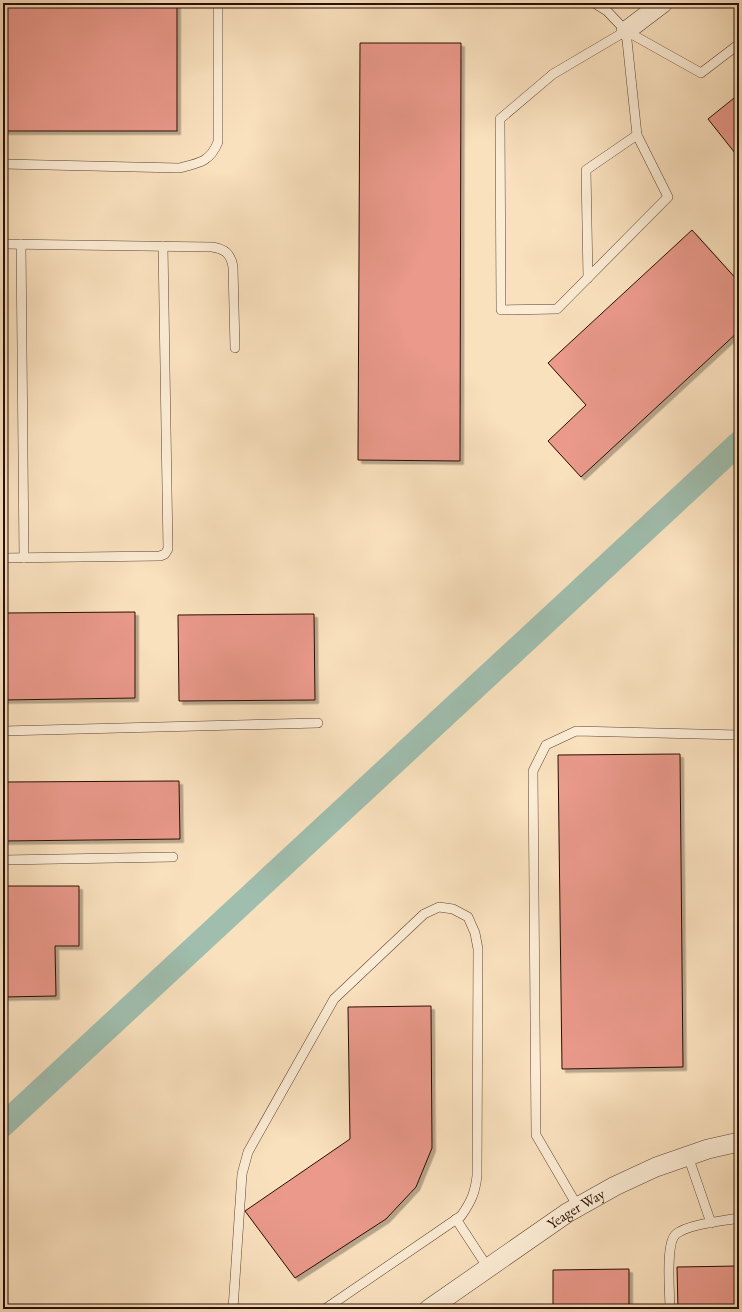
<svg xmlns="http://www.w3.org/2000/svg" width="742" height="1312" font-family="'EB Garamond',serif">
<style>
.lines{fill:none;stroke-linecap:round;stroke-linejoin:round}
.canal{stroke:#9fbeae;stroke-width:24}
.building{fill:#ea998b;stroke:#290f00;filter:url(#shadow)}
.service-casing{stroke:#5d4430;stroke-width:10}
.minor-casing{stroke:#5d4430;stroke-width:20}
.service{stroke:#fcecd5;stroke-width:9}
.minor{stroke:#fcecd5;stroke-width:19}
.labels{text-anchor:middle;stroke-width:3;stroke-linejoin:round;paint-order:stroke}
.street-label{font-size:15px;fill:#290f00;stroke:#fcecd5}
</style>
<defs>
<filter id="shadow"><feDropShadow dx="3.5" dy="3.5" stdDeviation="0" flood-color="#0004"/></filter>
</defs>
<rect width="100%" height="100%" fill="#fae1be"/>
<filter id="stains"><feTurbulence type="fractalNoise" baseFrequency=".005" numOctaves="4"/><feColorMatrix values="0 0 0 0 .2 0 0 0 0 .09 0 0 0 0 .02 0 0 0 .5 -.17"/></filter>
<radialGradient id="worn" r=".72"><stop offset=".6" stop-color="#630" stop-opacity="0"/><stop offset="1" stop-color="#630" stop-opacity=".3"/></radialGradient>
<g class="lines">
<path class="canal" d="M3 1125 739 443"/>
</g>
<g class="building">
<rect x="3" y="3" width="174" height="128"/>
<path d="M360 43H461L460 461 358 460Z"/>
<path d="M739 94V158L708 119Z"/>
<path d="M692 230 739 282V331L581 477 548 441 586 405 548 363Z"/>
<path d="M135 612V698L3 700V613Z"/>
<path d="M314 614 315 700 179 701 178 615Z"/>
<path d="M680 754 683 1067 562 1069 558 755Z"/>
<path d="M179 781 180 839 3 841V782Z"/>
<path d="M3 886H79V946H55L56 996 3 997Z"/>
<path d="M431 1006 432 1148 416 1187 386 1219 295 1278 245 1211 350 1139 348 1007Z"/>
<path d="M739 1266V1309H678L677 1267Z"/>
<path d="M629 1269V1309H553V1270Z"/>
</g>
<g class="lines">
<defs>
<g id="service">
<path d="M594 3 607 11 626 31 701 73 739 44"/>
<path d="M626 31 637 135 668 197 557 309 501 310 500 119 553 74Z"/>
<path d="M3 164 179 168C199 163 210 162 218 142V3"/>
<path d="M3 244 212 247C225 249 231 254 233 267L235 348"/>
<path d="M21 244 24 558"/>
<path d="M588 278 586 170 637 135"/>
<path d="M3 558 160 556 165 554 168 549 163 246"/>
<path d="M3 731 318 723"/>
<path d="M3 860 173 857"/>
<path d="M688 1156 711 1223"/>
<path d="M578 1207 536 1135 533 771 546 745 576 731 739 735"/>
<path d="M456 1219 488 1268"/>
<path d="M233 1309 242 1174 248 1152 334 999 424 914 439 907 453 909 468 917 475 933 478 949 477 1176C475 1193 471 1202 461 1216L325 1309"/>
<path d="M670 1309C670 1294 665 1243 676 1234 688 1224 723 1221 739 1218"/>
</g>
<g id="minor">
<path d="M626 31 663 3"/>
<path id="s1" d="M429 1309 567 1213 615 1186 656 1167 708 1149 739 1142"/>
</g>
</defs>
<use href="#service" class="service-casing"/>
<use href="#minor" class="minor-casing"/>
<use href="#service" class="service"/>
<use href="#minor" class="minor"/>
</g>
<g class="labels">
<g class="street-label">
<text dy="5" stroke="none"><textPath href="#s1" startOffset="178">Yeager Way</textPath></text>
</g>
</g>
<rect width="742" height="1312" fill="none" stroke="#fae1be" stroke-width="16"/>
<rect x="4" y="4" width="734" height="1304" fill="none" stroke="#290f00" stroke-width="2"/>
<rect x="8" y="8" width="726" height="1296" fill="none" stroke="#290f00"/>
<rect width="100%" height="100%" filter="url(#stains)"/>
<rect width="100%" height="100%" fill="url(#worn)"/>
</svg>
